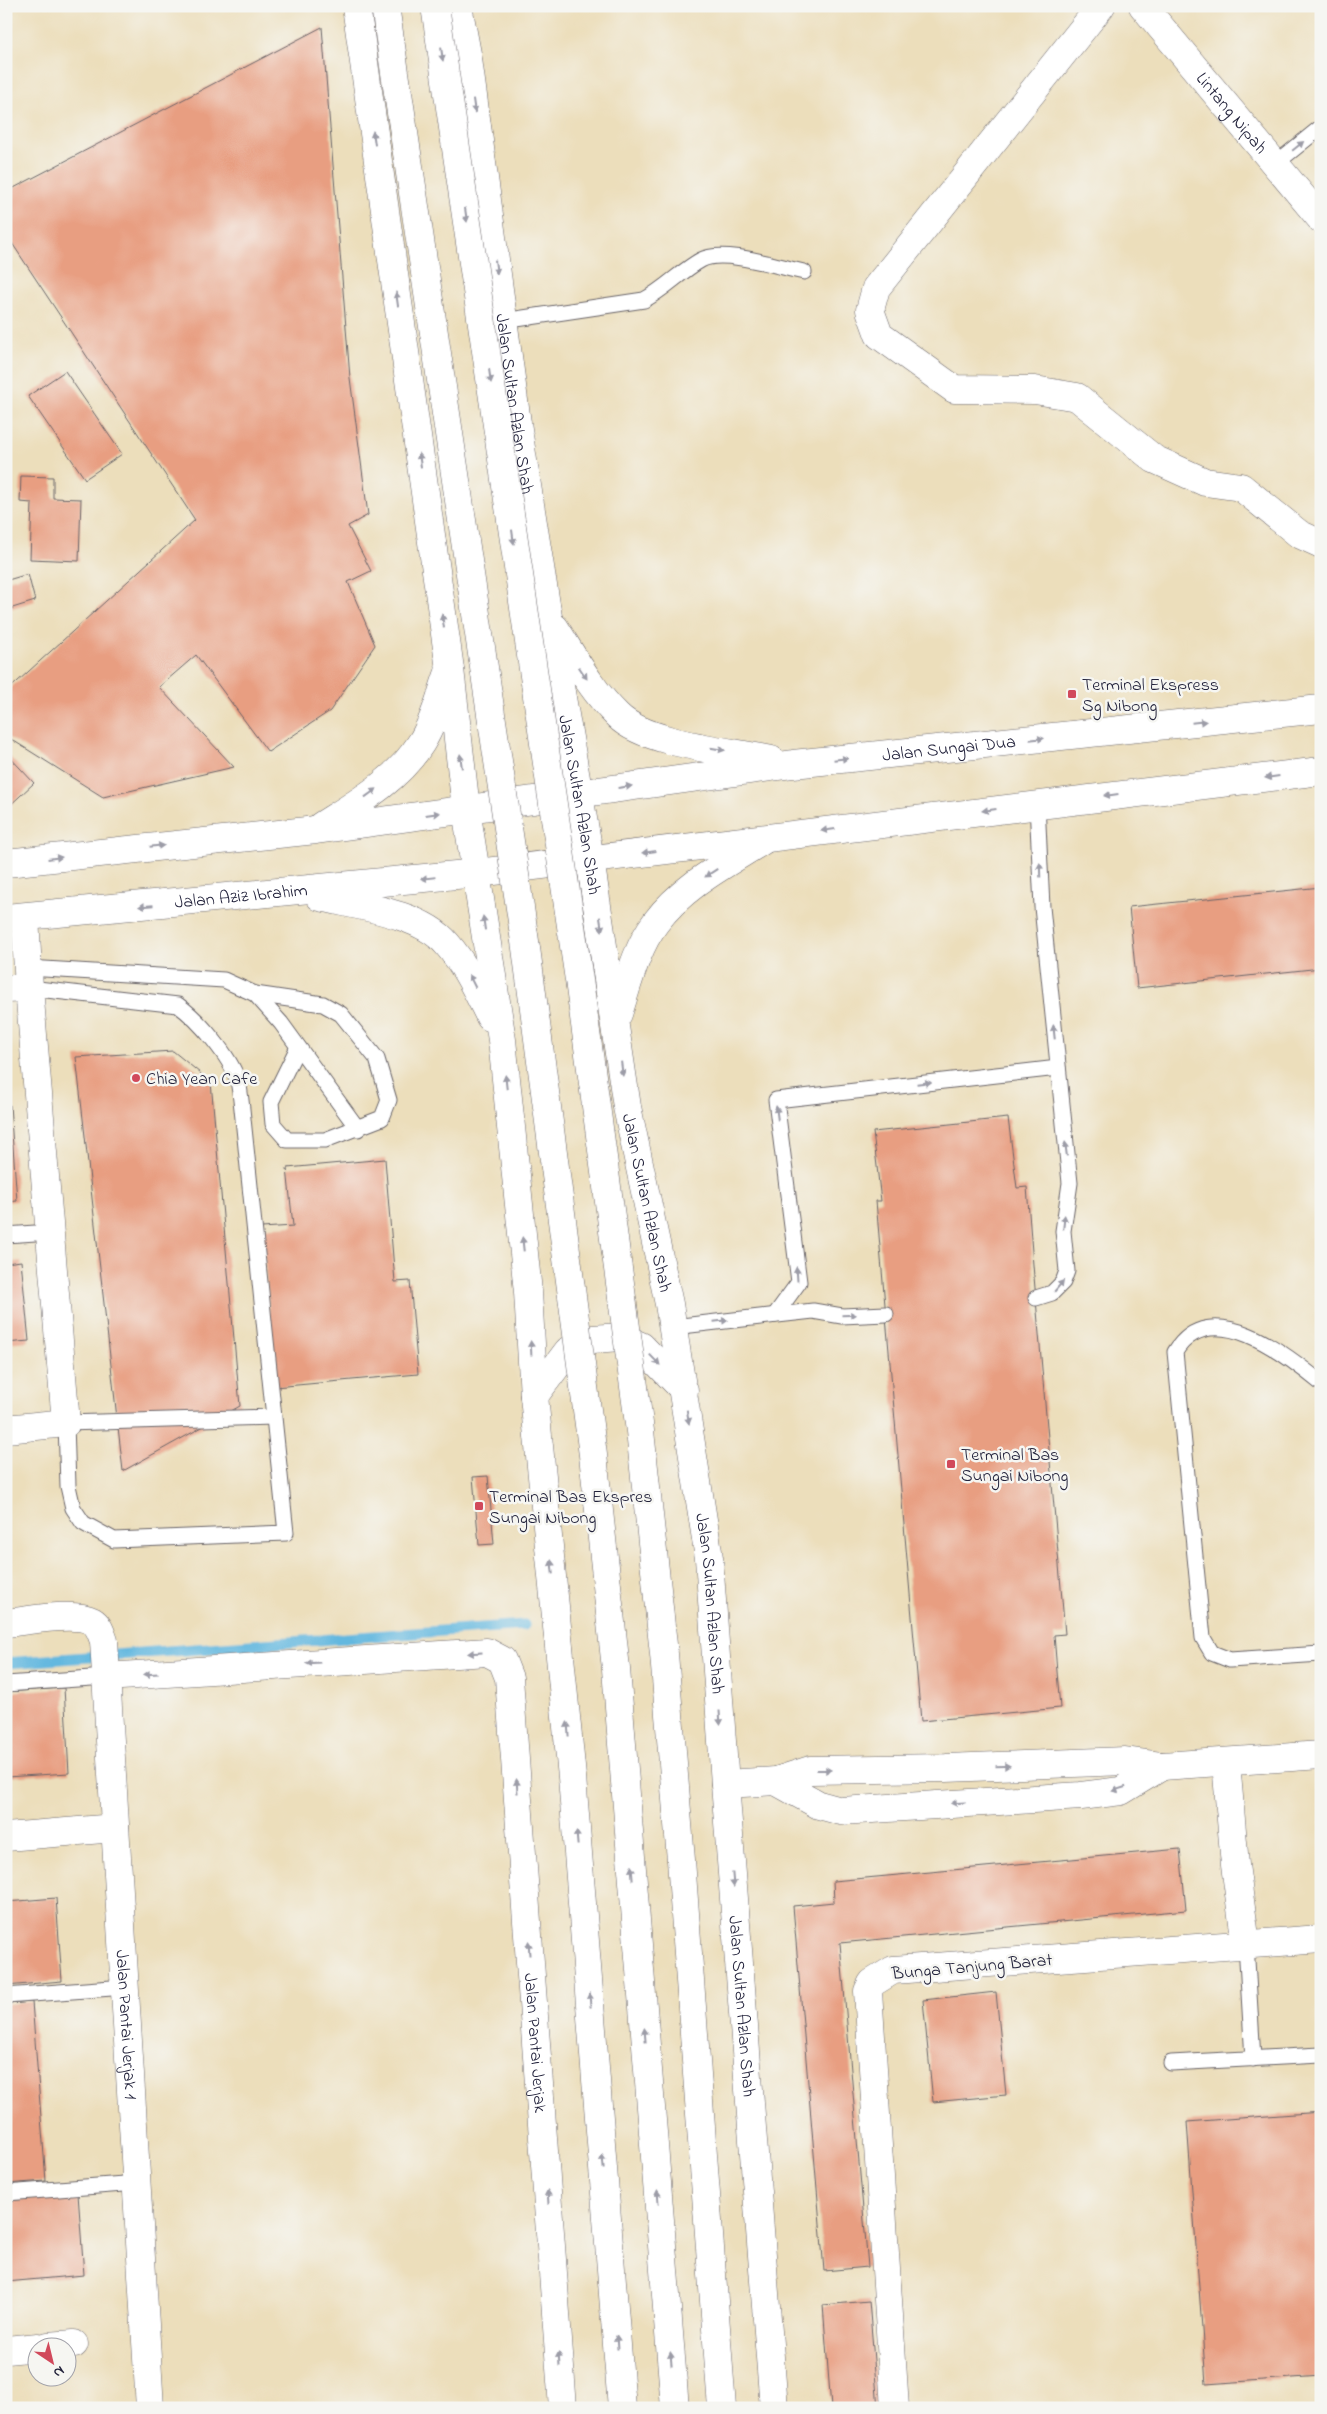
<svg xmlns="http://www.w3.org/2000/svg" width="1327" height="2414" font-family="'Indie Flower',sans-serif">
<style>
.lines{fill:none;stroke-linecap:round;stroke-linejoin:round}
.stream{stroke:#63b8df;stroke-width:11}
.building{fill:#e89e81}
.service-casing{stroke:#696468;stroke-width:17}
.minor-casing{stroke:#696468;stroke-width:29}
.primary-casing{stroke:#696468;stroke-width:29}
.service{stroke:#fff;stroke-width:15}
.minor{stroke:#fff;stroke-width:28}
.primary{stroke:#fff;stroke-width:28}
.trunk-bridge-casing{stroke:#696468;stroke-width:29;stroke-linecap:butt}
.trunk-bridge{stroke:#fff;stroke-width:28}
.oneway{fill:#9c9ca7}
.poi-dot{fill:#d1495b;stroke:#f6f6f2;stroke-width:2}
.labels{text-anchor:middle;stroke-width:5;stroke-linejoin:round;paint-order:stroke}
.street-label{font-size:18px;fill:#22223b;stroke:#f6f6f2}
.poi-label{font-size:18px;fill:#22223b;stroke:#f6f6f2;text-anchor:start}
</style>
<rect width="100%" height="100%" fill="#f6f6f2"/>
<filter id="ink" filterUnits="userSpaceOnUse"><feTurbulence type="fractalNoise" baseFrequency=".02" numOctaves="2"/><feDisplacementMap in="SourceGraphic" scale="10" xChannelSelector="R" yChannelSelector="G"/><feConvolveMatrix kernelMatrix="1 2 1 2 8 2 1 2 1" color-interpolation-filters="sRGB"/></filter>
<filter id="wash" filterUnits="userSpaceOnUse"><feTurbulence type="fractalNoise" baseFrequency=".0096" numOctaves="4" result="noise"/><feDisplacementMap in="SourceGraphic" scale="20" xChannelSelector="R" yChannelSelector="G"/><feGaussianBlur stdDeviation="1.12" result="paint"/><feColorMatrix in="noise" values="0 0 0 0 0 0 0 0 0 0 0 0 0 0 0 0 0 1.4 0 .05"/><feComposite in="paint" operator="in"/></filter>
<g filter="url(#wash)">
<rect width="100%" height="100%" fill="#ecdebb"/>
<g class="lines">
<path class="stream" d="M6 1663 524 1625"/>
</g>
<g id="blocks">
<g class="building">
<path d="M322 27 350 378 368 515 348 526 371 571 348 582 375 645 330 711 268 752 196 655 159 687 234 767 103 797 6 736V692L195 520 6 234V192Z"/>
<path d="M65 371 122 454 85 479 28 396Z"/>
<path d="M21 476 53 477V498L81 499 79 561 30 559 32 503 20 502Z"/>
<path d="M28 574 35 601 6 610V576L8 580Z"/>
<path d="M6 753 34 783 6 809Z"/>
<path d="M1321 887V968L1137 988 1129 907Z"/>
<path d="M173 1051 211 1082 240 1406 123 1471 76 1057Z"/>
<path d="M10 1105 17 1201 6 1202V1106Z"/>
<path d="M1008 1118 1017 1188 1027 1187 1033 1265 1065 1634 1054 1635 1060 1708 921 1721 876 1201H881L873 1132Z"/>
<path d="M385 1159 395 1282 410 1281 418 1374 275 1387 262 1228 293 1226 287 1168Z"/>
<path d="M21 1261 29 1341 6 1343V1263Z"/>
<path d="M488 1476 494 1544 479 1545 473 1477Z"/>
<path d="M64 1688 69 1773 6 1777V1692Z"/>
<path d="M1180 1849 1186 1910 840 1943 868 2267 824 2271 793 1906 834 1902 833 1881Z"/>
<path d="M56 1898 62 1981 6 1986V1902Z"/>
<path d="M996 1992 1006 2095 933 2102 923 2000Z"/>
<path d="M32 2002 46 2181 6 2184V2004Z"/>
<path d="M1321 2112V2376L1206 2384 1187 2122Z"/>
<path d="M78 2194 84 2275 6 2282V2201Z"/>
<path d="M869 2301 878 2408H831L823 2305Z"/>
</g>
</g>
</g>
<g filter="url(#ink)">
<use href="#blocks" fill-opacity="0" stroke="#696468" stroke-width="1"/>
<g class="lines">
<defs>
<g id="service">
<path d="M1274 165 1321 127"/>
<path d="M503 321 644 300C665 289 681 271 701 260 723 248 779 267 804 272"/>
<path d="M28 968 224 980 255 994 281 1023 358 1129"/>
<path d="M29 988 178 1005C199 1020 230 1056 238 1081 240 1090 241 1100 242 1109L286 1533 114 1540 83 1523 73 1508 68 1486 66 1423 274 1417"/>
<path d="M255 994 323 1004 341 1014 377 1059 389 1100 382 1118 325 1140H287L273 1124 271 1102 298 1047"/>
<path d="M6 1235 50 1232"/>
<path d="M1036 1298 1052 1293 1063 1282 1067 1271 1063 1231 1070 1183 1042 907 1037 804"/>
<path d="M775 1315 799 1282 776 1100 1058 1068"/>
<path d="M673 1327 813 1311 842 1316 886 1314"/>
<path d="M1321 1383C1286 1354 1210 1294 1175 1352L1203 1638 1212 1653 1230 1660 1321 1654"/>
<path d="M6 1684 106 1677"/>
<path d="M1246 1944 1253 2059"/>
<path d="M6 1996 125 1987"/>
<path d="M1171 2063 1321 2055"/>
<path d="M6 2193 137 2183"/>
</g>
<g id="minor">
<path d="M1101 6 876 288 870 310 879 335 954 389 1035 390 1077 397 1154 459 1205 482 1241 487 1299 534 1321 544"/>
<path id="s1" d="M1143 6 1321 219"/>
<path d="M6 989 29 988"/>
<path d="M6 1429 66 1423 29 988 25 917"/>
<path id="s2" d="M6 1623C27 1621 74 1611 92 1621 99 1625 101 1633 104 1641L150 2408"/>
<path id="s3" d="M106 1677 487 1652 502 1660 509 1678 563 2408"/>
<path d="M1226 1763 1235 1865 1246 1944"/>
<path d="M776 1781 819 1805 841 1811 1081 1796 1121 1791 1162 1766"/>
<path d="M725 1784 776 1781 810 1770 946 1768 1125 1761 1162 1766 1321 1755"/>
<path d="M6 1837 115 1828"/>
<path d="M48 2346 74 2344"/>
<path d="M6 2350 38 2347"/>
<path d="M895 2408 868 1991 872 1983 893 1970 1321 1939"/>
</g>
<g id="primary">
<path d="M356 6 450 669 466 809 502 1040 528 1292 534 1396 572 1777 622 2408"/>
<path id="s4" d="M458 6 468 59 517 423 548 617 590 859 627 1107 669 1304 709 1558 725 1784 774 2408"/>
<path d="M555 628C574 658 592 691 618 716 646 744 731 751 771 760"/>
<path d="M321 826C357 803 398 780 421 743 434 723 440 697 448 675"/>
<path id="s5" d="M6 863 316 830 793 764 1321 709"/>
<path d="M320 897C358 906 421 913 447 944 466 966 477 991 490 1017"/>
<path id="s6" d="M6 918 477 873 1321 771"/>
<path d="M618 1014C628 984 636 948 656 922 683 886 724 865 762 841"/>
<path d="M534 1396 568 1351 593 1339 620 1337 641 1346 684 1390"/>
</g>
</defs>
<use href="#service" class="service-casing"/>
<use href="#minor" class="minor-casing"/>
<use href="#primary" class="primary-casing"/>
<use href="#service" class="service"/>
<use href="#minor" class="minor"/>
<use href="#primary" class="primary"/>
<defs>
<g id="trunk-bridge">
<path d="M385 6 526 948 593 1455 616 1669 675 2408"/>
<path d="M435 6 579 980 640 1431 664 1654 681 1860 722 2408"/>
</g>
</defs>
<use href="#trunk-bridge" class="trunk-bridge-casing"/>
<use href="#trunk-bridge" class="trunk-bridge"/>
</g>
<defs><path id="oneway-solid" d="M-6-.8H1V-3.2L6.5 0L1 3.2V.8H-6Z" transform="scale(1.25)"/></defs>
<g class="oneway">
<use href="#oneway-solid" transform="translate(442 54) rotate(82)"/>
<use href="#oneway-solid" transform="translate(474 106) rotate(82)"/>
<use href="#oneway-solid" transform="translate(374 138) rotate(-98)"/>
<use href="#oneway-solid" transform="translate(1298 146) rotate(-39)"/>
<use href="#oneway-solid" transform="translate(466 215) rotate(82)"/>
<use href="#oneway-solid" transform="translate(496 267) rotate(82)"/>
<use href="#oneway-solid" transform="translate(397 299) rotate(-98)"/>
<use href="#oneway-solid" transform="translate(490 376) rotate(82)"/>
<use href="#oneway-solid" transform="translate(420 460) rotate(-98)"/>
<use href="#oneway-solid" transform="translate(513 537) rotate(82)"/>
<use href="#oneway-solid" transform="translate(443 621) rotate(-98)"/>
<use href="#oneway-solid" transform="translate(583 673) rotate(56)"/>
<use href="#oneway-solid" transform="translate(1199 722) rotate(-6)"/>
<use href="#oneway-solid" transform="translate(1037 739) rotate(-6)"/>
<use href="#oneway-solid" transform="translate(718 749) rotate(10)"/>
<use href="#oneway-solid" transform="translate(841 759) rotate(-6)"/>
<use href="#oneway-solid" transform="translate(461 761) rotate(-97)"/>
<use href="#oneway-solid" transform="translate(1272 777) rotate(173)"/>
<use href="#oneway-solid" transform="translate(625 787) rotate(-8)"/>
<use href="#oneway-solid" transform="translate(371 793) rotate(-36)"/>
<use href="#oneway-solid" transform="translate(1111 795) rotate(173)"/>
<use href="#oneway-solid" transform="translate(989 810) rotate(173)"/>
<use href="#oneway-solid" transform="translate(433 814) rotate(-8)"/>
<use href="#oneway-solid" transform="translate(828 830) rotate(173)"/>
<use href="#oneway-solid" transform="translate(157 846) rotate(-6)"/>
<use href="#oneway-solid" transform="translate(649 852) rotate(173)"/>
<use href="#oneway-solid" transform="translate(55 858) rotate(-7)"/>
<use href="#oneway-solid" transform="translate(1040 870) rotate(-92)"/>
<use href="#oneway-solid" transform="translate(711 873) rotate(147)"/>
<use href="#oneway-solid" transform="translate(428 878) rotate(174)"/>
<use href="#oneway-solid" transform="translate(146 906) rotate(175)"/>
<use href="#oneway-solid" transform="translate(484 923) rotate(-98)"/>
<use href="#oneway-solid" transform="translate(601 924) rotate(81)"/>
<use href="#oneway-solid" transform="translate(472 981) rotate(-117)"/>
<use href="#oneway-solid" transform="translate(1054 1032) rotate(-96)"/>
<use href="#oneway-solid" transform="translate(622 1069) rotate(83)"/>
<use href="#oneway-solid" transform="translate(506 1082) rotate(-96)"/>
<use href="#oneway-solid" transform="translate(924 1083) rotate(-6)"/>
<use href="#oneway-solid" transform="translate(777 1113) rotate(-97)"/>
<use href="#oneway-solid" transform="translate(1066 1149) rotate(-97)"/>
<use href="#oneway-solid" transform="translate(1064 1222) rotate(-84)"/>
<use href="#oneway-solid" transform="translate(523 1244) rotate(-96)"/>
<use href="#oneway-solid" transform="translate(797 1274) rotate(-94)"/>
<use href="#oneway-solid" transform="translate(1059 1286) rotate(-50)"/>
<use href="#oneway-solid" transform="translate(849 1315) rotate(-2)"/>
<use href="#oneway-solid" transform="translate(721 1321) rotate(-6)"/>
<use href="#oneway-solid" transform="translate(531 1348) rotate(-93)"/>
<use href="#oneway-solid" transform="translate(655 1360) rotate(46)"/>
<use href="#oneway-solid" transform="translate(688 1417) rotate(81)"/>
<use href="#oneway-solid" transform="translate(552 1567) rotate(-96)"/>
<use href="#oneway-solid" transform="translate(475 1653) rotate(176)"/>
<use href="#oneway-solid" transform="translate(313 1663) rotate(176)"/>
<use href="#oneway-solid" transform="translate(151 1674) rotate(176)"/>
<use href="#oneway-solid" transform="translate(720 1718) rotate(86)"/>
<use href="#oneway-solid" transform="translate(568 1729) rotate(-95)"/>
<use href="#oneway-solid" transform="translate(1003 1766) rotate(-2)"/>
<use href="#oneway-solid" transform="translate(824 1770)"/>
<use href="#oneway-solid" transform="translate(517 1786) rotate(-94)"/>
<use href="#oneway-solid" transform="translate(1119 1789) rotate(162)"/>
<use href="#oneway-solid" transform="translate(958 1803) rotate(176)"/>
<use href="#oneway-solid" transform="translate(577 1838) rotate(-95)"/>
<use href="#oneway-solid" transform="translate(632 1873) rotate(-95)"/>
<use href="#oneway-solid" transform="translate(733 1880) rotate(85)"/>
<use href="#oneway-solid" transform="translate(529 1948) rotate(-94)"/>
<use href="#oneway-solid" transform="translate(590 2000) rotate(-95)"/>
<use href="#oneway-solid" transform="translate(645 2035) rotate(-95)"/>
<use href="#oneway-solid" transform="translate(603 2162) rotate(-95)"/>
<use href="#oneway-solid" transform="translate(548 2197) rotate(-94)"/>
<use href="#oneway-solid" transform="translate(658 2197) rotate(-95)"/>
<use href="#oneway-solid" transform="translate(617 2342) rotate(-94)"/>
<use href="#oneway-solid" transform="translate(559 2359) rotate(-94)"/>
<use href="#oneway-solid" transform="translate(671 2359) rotate(-95)"/>
</g>
</g>
<g class="poi-dot">
<rect x="1067" y="689" width="10" height="10" rx="2.5"/>
<circle cx="136" cy="1078" r="5"/>
<rect x="946" y="1459" width="10" height="10" rx="2.5"/>
<rect x="474" y="1501" width="10" height="10" rx="2.5"/>
</g>
<g class="labels">
<g class="street-label">
<text dy="6" stroke="none"><textPath href="#s1" startOffset="139">Lintang Nipah</textPath></text>
<text dy="6" stroke="none"><textPath href="#s4" startOffset="402">Jalan Sultan Azlan Shah</textPath></text>
<text dy="6" stroke="none"><textPath href="#s5" startOffset="950">Jalan Sungai Dua</textPath></text>
<text dy="6" stroke="none"><textPath href="#s4" startOffset="808">Jalan Sultan Azlan Shah</textPath></text>
<text dy="6" stroke="none"><textPath href="#s6" startOffset="236">Jalan Aziz Ibrahim</textPath></text>
<text dy="6" stroke="none"><textPath href="#s4" startOffset="1212">Jalan Sultan Azlan Shah</textPath></text>
<text dy="6" stroke="none"><textPath href="#s4" startOffset="1618">Jalan Sultan Azlan Shah</textPath></text>
<text transform="translate(972 1966) rotate(-5)" y="6">Bunga Tanjung Barat</text>
<text dy="6" stroke="none"><textPath href="#s4" startOffset="2022">Jalan Sultan Azlan Shah</textPath></text>
<text dy="6" stroke="none"><textPath href="#s2" startOffset="495">Jalan Pantai Jerjak 1</textPath></text>
<text dy="6" stroke="none"><textPath href="#s3" startOffset="784">Jalan Pantai Jerjak</textPath></text>
</g>
<g class="poi-label">
<text x="1082" y="690">Terminal Ekspress<tspan x="1082" dy="21">Sg Nibong</tspan></text>
<text x="146" y="1084">Chia Yean Cafe</text>
<text x="961" y="1460">Terminal Bas<tspan x="961" dy="21">Sungai Nibong</tspan></text>
<text x="489" y="1502">Terminal Bas Ekspres<tspan x="489" dy="21">Sungai Nibong</tspan></text>
</g>
</g>
<rect width="1327" height="2414" fill="none" stroke="#f6f6f2" stroke-width="25"/>
<g transform="translate(52 2362) rotate(145)"><circle r="24" fill="#f6f6f2" stroke="#a1a1a9"/>
<path d="M0-4L9 19L0 12L-9 19Z" fill="#d1495b"/>
<text y="-8" font-size="14" font-weight="bold" text-anchor="middle" fill="#22223b">N</text>
</g>
</svg>
